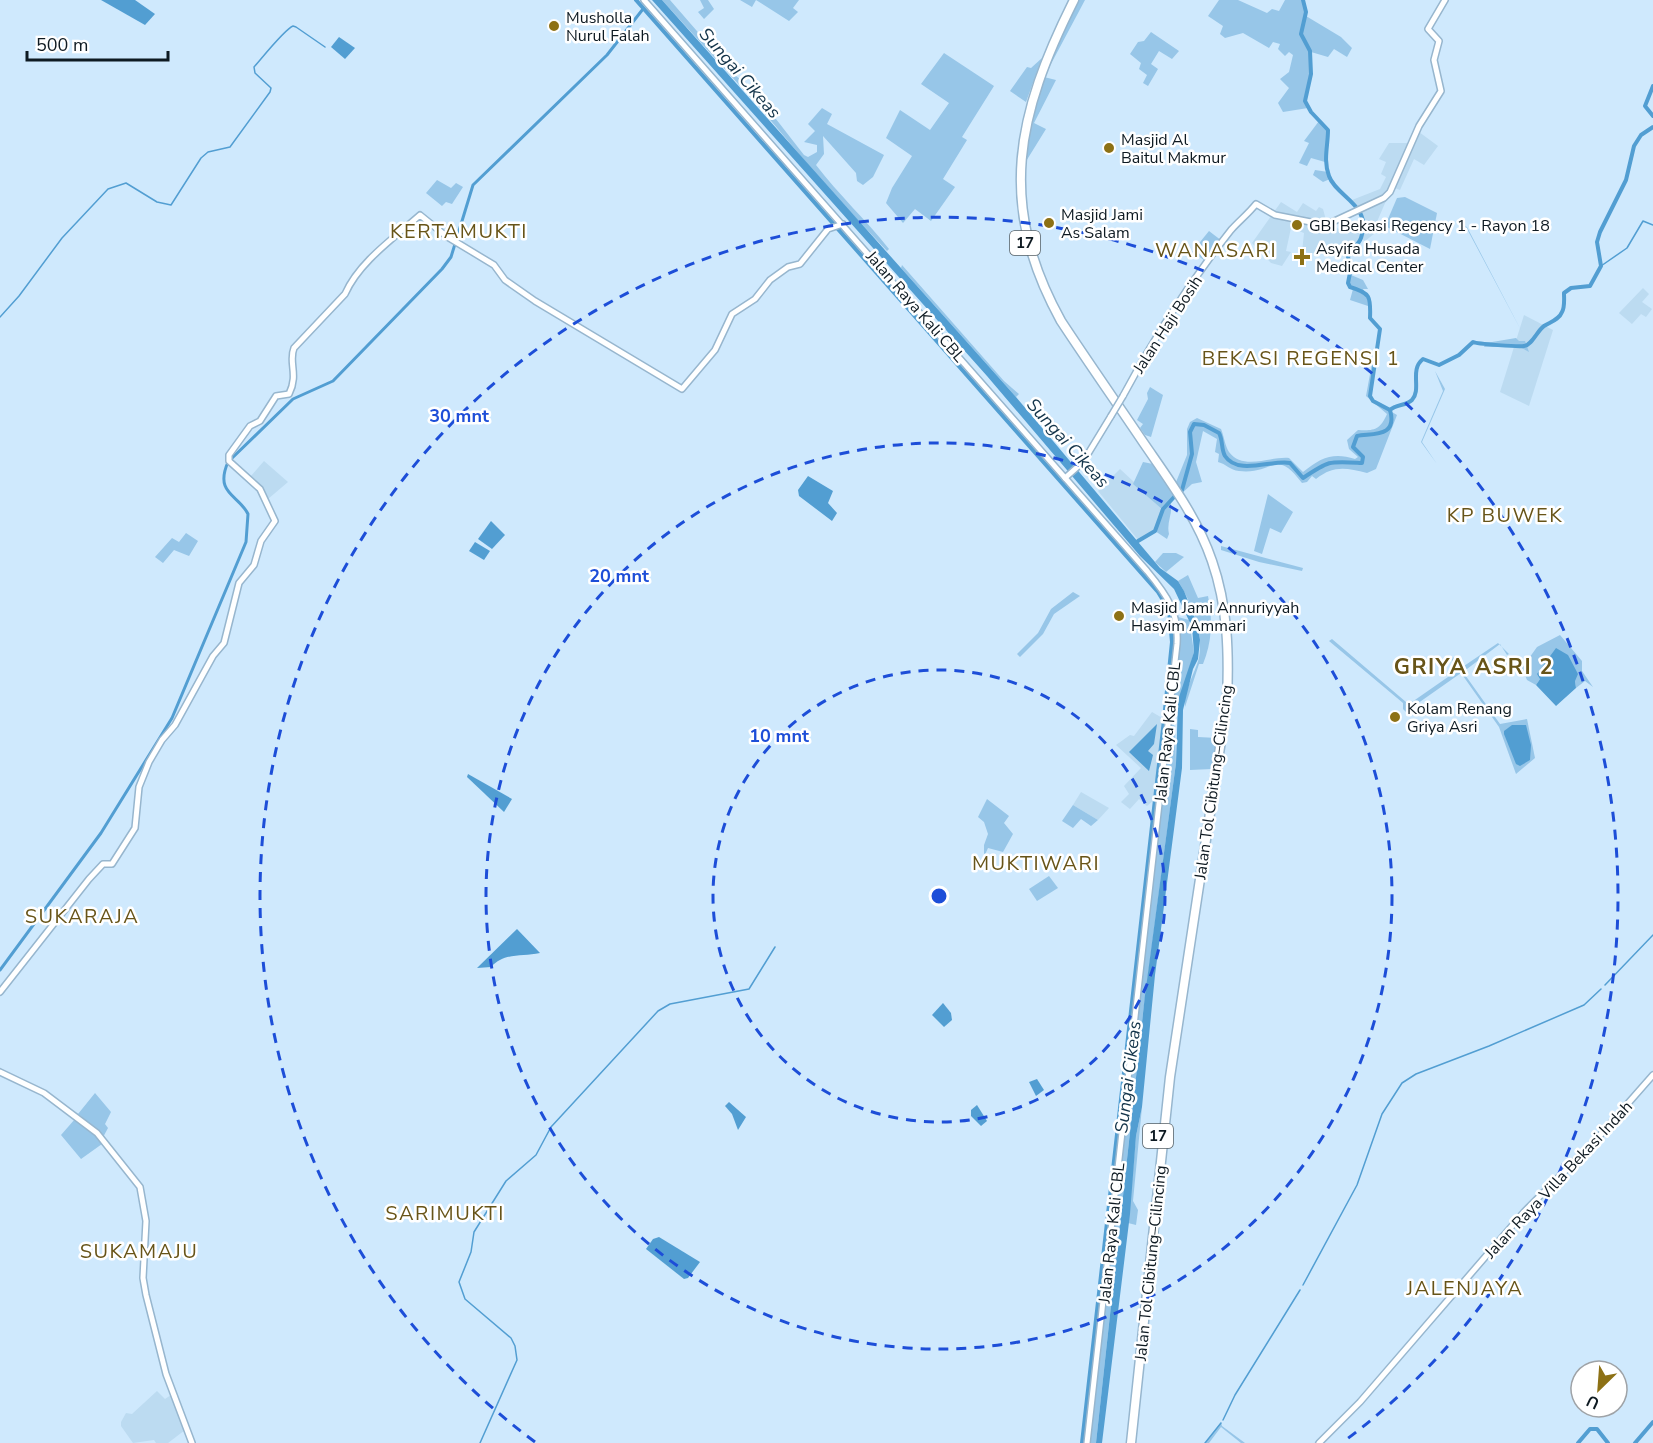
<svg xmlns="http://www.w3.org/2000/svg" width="1653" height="1443" font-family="'Nunito Sans',sans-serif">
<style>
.built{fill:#bcdbf1}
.green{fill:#97c6e8}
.water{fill:#529ed2}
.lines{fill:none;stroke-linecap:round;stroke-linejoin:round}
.stream{stroke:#529ed2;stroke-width:1.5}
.canal{stroke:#529ed2;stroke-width:3}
.river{stroke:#529ed2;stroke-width:4}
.secondary-casing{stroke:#97b6ce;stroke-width:8}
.highway-casing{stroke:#97b6ce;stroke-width:11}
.secondary{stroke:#fff;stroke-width:5}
.highway{stroke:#fff;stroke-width:8}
.secondary-bridge-casing{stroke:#97b6ce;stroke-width:8;stroke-linecap:butt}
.secondary-bridge{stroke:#fff;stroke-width:5}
.ring{fill:none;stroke:#1d4ed8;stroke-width:3;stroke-dasharray:10 8}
.poi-dot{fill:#8d7115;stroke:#fff;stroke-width:2}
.labels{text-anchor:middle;stroke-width:5;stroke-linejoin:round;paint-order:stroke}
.shield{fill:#fff;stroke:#565f64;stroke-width:1.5}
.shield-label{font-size:15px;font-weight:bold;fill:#0e1a22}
.poi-label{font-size:16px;fill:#0e1a22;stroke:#fff;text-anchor:start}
.street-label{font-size:16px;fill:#0e1a22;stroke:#fff}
.water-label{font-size:18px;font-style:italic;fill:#13344a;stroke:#fff}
.quarter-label{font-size:20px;letter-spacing:1.5px;fill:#675418;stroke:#fff}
.district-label{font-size:22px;font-weight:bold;letter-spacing:1.5px;fill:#675418;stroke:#fff}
.centre{fill:#1d4ed8;stroke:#fff;stroke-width:3}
.ring-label{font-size:18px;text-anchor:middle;font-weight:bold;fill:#1d4ed8;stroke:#fff;stroke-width:5;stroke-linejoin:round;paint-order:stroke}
</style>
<rect width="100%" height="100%" fill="#cfe9fd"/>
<g class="built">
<path d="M1415 129 1438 146 1424 165 1414 159 1400 190 1392 187 1376 224 1370 227 1374 234 1365 241 1361 238 1348 257 1302 252 1304 233 1291 228 1286 251 1291 252 1282 266 1271 263 1252 243 1281 202 1297 212 1303 203 1316 211 1319 207 1323 209 1326 220 1340 230 1346 226 1362 232 1363 224 1352 200 1380 189 1386 177 1381 174 1386 162 1379 159 1389 143H1408Z"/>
<path d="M1643 288 1649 294 1642 302 1652 309 1646 317 1641 314 1632 324 1619 313Z"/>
<path d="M1524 315 1553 330 1529 406 1500 392Z"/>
<path d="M264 461 288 482 268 499 250 477Z"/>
<path d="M1120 469 1163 509 1155 531 1139 541 1098 491Z"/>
<path d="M1152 712 1164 719 1156 798 1147 806 1139 799 1130 809 1121 802 1129 794 1124 786 1141 768 1116 745 1130 735 1134 736Z"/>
<path d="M1081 792 1109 808 1098 820 1073 805Z"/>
<path d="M157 1391 165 1399 171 1395 185 1430 168 1443H156L154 1440 133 1443 121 1426V1422L126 1413 132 1414Z"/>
</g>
<g class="green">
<path d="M662 0H670L736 76 751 87 804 155 808 157 817 152V145L804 142 815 131 808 124 822 108 832 114 827 124 884 155 873 177 863 185 857 181 856 173 823 136 824 154 816 165C839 195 866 220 889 249L887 251 827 187 760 108Z"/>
<path d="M700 0H708L714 9 704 19 698 12 704 8Z"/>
<path d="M740 0H799L793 8 798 12 789 21 756 0 752 7Z"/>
<path d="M1074 0H1085L1044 77 1056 80 1034 123 1046 129 1020 171C1020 110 1047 54 1074 0Z"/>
<path d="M1219 0H1238L1267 13 1272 9 1279 11 1285 0H1303L1306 16 1341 37 1352 48 1347 57 1334 49 1328 57 1311 52V74L1305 97 1308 108 1283 112 1278 103 1289 88 1280 79 1289 72 1293 55 1289 52 1285 56 1278 49 1280 44 1273 42 1269 48 1243 33 1225 38 1220 34 1223 26 1208 16Z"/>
<path d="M1151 32 1179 51 1172 59 1159 51 1151 64 1158 69 1148 86 1143 83 1147 75 1139 69 1141 63 1130 54 1138 42 1144 41Z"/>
<path d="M944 53 994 86 962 137 967 140 943 179 955 187 931 221 915 209 903 223 886 203 892 188 912 156 886 138 900 110 930 130 949 103 921 84Z"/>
<path d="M1042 58 1026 102 1010 91 1027 67 1031 68Z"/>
<path d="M1319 121 1328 130 1325 162 1311 158 1307 166 1299 163 1309 143 1304 141Z"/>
<path d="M1315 170 1328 172 1330 179 1323 182 1313 175Z"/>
<path d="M437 180 451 188 456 183 463 187 452 204 446 202 442 206 426 193Z"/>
<path d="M1405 197 1437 213 1430 249 1385 226 1397 198Z"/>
<path d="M1453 220 1467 227 1523 334 1466 227Z"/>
<path d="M1209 231 1222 241 1207 262 1192 252Z"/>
<path d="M902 265 1004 381 1019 394 1016 397 901 268Z"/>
<path d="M1351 275 1363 280 1368 289H1363L1371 307 1350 300 1353 289 1348 283Z"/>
<path d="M1516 338 1519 341H1525L1529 352 1518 346 1484 347 1486 343Z"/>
<path d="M1376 358 1370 396 1373 401 1397 415 1376 469 1367 473C1346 468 1334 465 1316 479L1312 476 1307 482 1302 483C1275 447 1274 475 1239 471 1230 470 1226 464 1218 462L1219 454 1215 452 1217 439 1203 431 1196 462 1202 482 1192 484 1180 495 1174 487 1187 455V429L1190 422 1197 418 1221 429C1224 436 1225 446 1229 452 1243 471 1271 456 1289 458L1303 472C1321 457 1334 452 1355 459L1358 457 1349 449 1347 440 1358 430C1374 431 1380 430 1387 414L1366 396 1372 363Z"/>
<path d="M1435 371 1445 389 1422 442 1437 464 1421 442 1443 391Z"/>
<path d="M1150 387 1163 395 1151 437 1145 435 1140 428 1143 424 1137 420 1148 399 1147 393Z"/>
<path d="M1143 462 1153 464 1175 496 1170 502C1174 512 1166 522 1169 534L1167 539 1155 531 1162 509 1133 484Z"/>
<path d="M1268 494 1293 512 1281 533 1270 528 1262 554 1254 551Z"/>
<path d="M186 533 198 541 189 556 174 550 163 563 155 557 172 538 179 542Z"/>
<path d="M1221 546 1303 568 1302 571 1259 562 1221 550Z"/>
<path d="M1163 553H1176L1184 557 1166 572 1155 562Z"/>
<path d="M1188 575 1198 598 1208 596C1213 620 1212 642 1203 664H1199L1185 707C1183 692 1195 673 1199 658 1204 632 1191 602 1178 581Z"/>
<path d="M1073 592 1080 596 1054 614 1043 634 1020 657 1017 654 1038 633 1051 609Z"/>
<path d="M1171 615 1189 620 1194 652 1178 706 1165 705 1172 646Z"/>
<path d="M1560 635 1582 661V671L1593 687 1585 681 1576 688 1575 681 1540 679 1536 685 1527 680 1522 668 1537 647Z"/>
<path d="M1332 639 1406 702H1412L1458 670 1451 659 1453 657 1461 668 1498 643 1509 654 1507 655 1500 644 1463 672 1500 724 1527 719 1535 758 1516 774 1499 727 1461 673 1414 706 1412 712 1407 713 1403 709V703L1329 641Z"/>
<path d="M1168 722 1175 726 1176 763 1143 1013 1096 1443H1087Z"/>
<path d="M1190 729 1198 730V737L1217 738 1212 769 1190 770Z"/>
<path d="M987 799 1009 816 1004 823 1013 834 1003 852 988 848 984 857V845L988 834 984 822 978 817Z"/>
<path d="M1073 805 1098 820 1091 826 1081 819 1073 828 1062 821Z"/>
<path d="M1049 876 1058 888 1037 901 1029 889Z"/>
<path d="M95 1093 111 1112 105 1124 108 1128 101 1141 102 1144 81 1159 61 1135 75 1119 78 1121 82 1117 78 1114Z"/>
<path d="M1142 1107 1133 1201 1138 1210 1136 1225 1128 1223 1136 1136Z"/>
<path d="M1221 1422 1222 1426 1245 1443H1241L1221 1427 1209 1443H1205Z"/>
</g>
<g class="water">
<path d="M101 0H135L155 14 145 25Z"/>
<path d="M652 0H662L1016 397 1160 568 1178 581 1184 591 1197 623 1200 640 1198 659 1193 669 1183 710 1182 768 1155 975 1142 1107 1136 1136 1130 1214 1102 1443H1096L1145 995 1176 763 1178 700 1194 652 1192 627 1174 589 1140 556 987 376Z"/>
<path d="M339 37 355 48 345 59 331 47Z"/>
<path d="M808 476 833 491 828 503 837 513 832 521 799 496 798 490Z"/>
<path d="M491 521 505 535 492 549 478 539Z"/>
<path d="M475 542 490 551 484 560 469 551Z"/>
<path d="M1556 648 1568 655 1578 674 1575 681 1576 688 1556 706 1536 685 1540 679 1537 674Z"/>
<path d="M1157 724 1154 744 1148 751 1153 755 1149 771 1129 752Z"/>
<path d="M1512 725H1526L1531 745 1530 760 1520 766 1516 764 1504 734V731Z"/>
<path d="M468 774 512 799 504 812 467 777Z"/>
<path d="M517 929 540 953C522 957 504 952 491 967L477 968Z"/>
<path d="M943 1003 951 1013 952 1020 944 1027 932 1015Z"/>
<path d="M1037 1079 1044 1090 1036 1096 1029 1082Z"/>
<path d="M729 1102 746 1117 738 1130 732 1114 725 1106Z"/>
<path d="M977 1105 987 1121 981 1126 971 1116V1110Z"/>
<path d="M659 1237 700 1262 688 1278 684 1279 646 1249 653 1239Z"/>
</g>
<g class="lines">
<g class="stream">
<path d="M1601 266 1627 248 1643 221 1653 225"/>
<path d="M0 317 19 296 62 238 108 189 126 183 157 202 171 205 201 158 208 152 230 147 270 92 271 88 255 73 254 67C262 58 285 29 293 26L296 27 325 47"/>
<path d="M1605 985 1653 935"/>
<path d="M1303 1285 1357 1185 1382 1114 1402 1083 1416 1074 1489 1046 1584 1005 1601 989"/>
<path d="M1223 1420 1235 1395 1300 1290"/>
<path d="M480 1443 517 1360 515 1346 511 1338 465 1299 459 1282 471 1252 474 1232 506 1181 536 1155 551 1127 658 1011 670 1004 749 989 775 947"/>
<path d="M1205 1443 1221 1423"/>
</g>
<path class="canal" d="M0 970 101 833 172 718 246 542 248 514C239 495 214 494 228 462L293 399 333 381 442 269 451 257 473 185 607 55 643 9"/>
<g class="river">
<path d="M636 0 1158 592 1169 610 1172 642 1163 729 1082 1443"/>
<path d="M1303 0 1306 12 1301 34 1310 51 1311 74 1305 101 1311 112 1328 130C1328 146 1323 160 1329 176 1336 197 1373 205 1361 238 1358 246 1351 249 1348 257L1351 268 1348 283 1350 287C1370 293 1371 296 1370 318L1380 329 1370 396 1373 401 1390 410"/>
<path d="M1653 86 1645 106 1653 116"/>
<path d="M1182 490 1192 454 1190 432 1194 424 1204 425 1219 433C1223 440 1221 449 1225 456 1238 476 1273 459 1290 463L1303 478C1330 460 1329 461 1362 463L1363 457 1353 447 1357 436C1372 433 1398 438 1390 410 1396 404 1406 406 1412 400 1422 389 1409 370 1423 359L1439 365 1459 355 1473 342C1477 344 1519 347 1524 346 1532 345 1537 331 1544 326 1550 322 1559 320 1562 312 1565 307 1564 299 1564 293L1571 288 1590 286 1601 266 1597 242 1600 232 1626 180 1634 146 1641 135 1653 127"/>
<path d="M1138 541 1155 531 1163 509 1175 496"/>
<path d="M1578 1443 1590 1429H1597L1608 1443"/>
<path d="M1635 1443 1653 1422"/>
</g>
<defs>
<g id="secondary">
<path d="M644 0 1147 571C1167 595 1179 612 1177 644L1087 1443"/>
<path d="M1123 396C1154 337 1190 282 1231 230 1239 221 1249 213 1256 204L1275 215 1326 225 1384 198 1390 192 1419 126 1441 91 1434 60 1439 41 1428 29 1445 0"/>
<path d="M1065 478 1083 462 1111 416"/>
<path d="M0 992 89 879 103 864H112L135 828 139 787 149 762 162 740 175 725 213 656 224 643 239 583 254 565 261 541 275 521 260 489 229 461V455L250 426 260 421 276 396 289 394C299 374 288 362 294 348L345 294C359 262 394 238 420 215L446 236 494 265 505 280 535 301 682 389 715 350 732 314 755 299 770 280 788 267 800 264 828 229 843 224"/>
<path d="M0 1072 44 1093 97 1133 140 1187 146 1221 143 1278 146 1295 166 1374 192 1443"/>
<path d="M1319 1443 1360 1402 1524 1212 1595 1141 1653 1075"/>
</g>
<path id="highway" d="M1074 0C1017 114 996 203 1061 321 1088 362 1116 402 1143 442 1169 480 1197 517 1212 561 1228 607 1229 653 1227 701L1170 1077 1131 1443"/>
</defs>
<use href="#secondary" class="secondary-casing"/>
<use href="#highway" class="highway-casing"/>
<use href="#secondary" class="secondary"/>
<use href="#highway" class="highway"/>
<defs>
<path id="secondary-bridge" d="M1111 416 1123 396"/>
</defs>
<use href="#secondary-bridge" class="secondary-bridge-casing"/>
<use href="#secondary-bridge" class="secondary-bridge"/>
</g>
<g class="ring">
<circle cx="939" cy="896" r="226"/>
<circle cx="939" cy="896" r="453"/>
<path d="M535 1442A679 679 0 1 1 1343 1442"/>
</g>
<g class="poi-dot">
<circle cx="554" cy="26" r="6"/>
<circle cx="1109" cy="148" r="6"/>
<circle cx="1049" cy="223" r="6"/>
<circle cx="1297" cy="225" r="6"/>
<path d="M1299 248h6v6h6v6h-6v6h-6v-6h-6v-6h6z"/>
<circle cx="1119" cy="616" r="6"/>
<circle cx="1395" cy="717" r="6"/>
</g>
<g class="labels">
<g class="shield">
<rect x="1010" y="231" width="30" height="24" rx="4.5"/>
<rect x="1143" y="1124" width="30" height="24" rx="4.5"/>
</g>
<g class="shield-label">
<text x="1025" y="248">17</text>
<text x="1158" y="1141">17</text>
</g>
<g class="poi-label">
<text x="566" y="23">Musholla<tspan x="566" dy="18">Nurul Falah</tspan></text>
<text x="1121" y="145">Masjid Al<tspan x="1121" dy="18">Baitul Makmur</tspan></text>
<text x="1061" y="220">Masjid Jami<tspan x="1061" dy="18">As Salam</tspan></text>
<text x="1309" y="231">GBI Bekasi Regency 1 - Rayon 18</text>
<text x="1316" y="254">Asyifa Husada<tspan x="1316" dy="18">Medical Center</tspan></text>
<text x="1131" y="613">Masjid Jami Annuriyyah<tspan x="1131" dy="18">Hasyim Ammari</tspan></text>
<text x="1407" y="714">Kolam Renang<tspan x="1407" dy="18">Griya Asri</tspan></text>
</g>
<g class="street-label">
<text transform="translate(916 306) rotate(49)" y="6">Jalan Raya Kali CBL</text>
<text transform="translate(1167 324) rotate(-57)" y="6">Jalan Haji Bosih</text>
<text transform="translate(1167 732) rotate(-84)" y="6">Jalan Raya Kali CBL</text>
<text transform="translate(1213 782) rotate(-82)" y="6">Jalan Tol Cibitung–Cilincing</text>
<text transform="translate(1558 1179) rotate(-47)" y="6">Jalan Raya Villa Bekasi Indah</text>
<text transform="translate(1111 1233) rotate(-84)" y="6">Jalan Raya Kali CBL</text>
<text transform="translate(1150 1263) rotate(-84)" y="6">Jalan Tol Cibitung–Cilincing</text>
</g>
<g class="water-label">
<text transform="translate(740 73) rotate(49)" y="6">Sungai Cikeas</text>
<text transform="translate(1068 443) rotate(48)" y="6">Sungai Cikeas</text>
<text transform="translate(1128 1077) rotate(-83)" y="6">Sungai Cikeas</text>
</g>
<g class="quarter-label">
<text x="459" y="238">KERTAMUKTI</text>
<text x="1216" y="257">WANASARI</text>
<text x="1301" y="365">BEKASI REGENSI 1</text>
<text x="1505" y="522">KP BUWEK</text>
<text x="1036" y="870">MUKTIWARI</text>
<text x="82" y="923">SUKARAJA</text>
<text x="445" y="1220">SARIMUKTI</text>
<text x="139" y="1258">SUKAMAJU</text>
<text x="1465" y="1295">JALENJAYA</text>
</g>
<g class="district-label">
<text x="1474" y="674">GRIYA ASRI 2</text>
</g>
</g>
<circle cx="939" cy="896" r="9" class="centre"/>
<g class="ring-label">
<text x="459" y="422">30 mnt</text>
<text x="619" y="582">20 mnt</text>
<text x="779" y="742">10 mnt</text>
</g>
<g transform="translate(1599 1389) rotate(205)"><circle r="28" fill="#ffffff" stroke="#9fa3a7" stroke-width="1.5"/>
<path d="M0-4.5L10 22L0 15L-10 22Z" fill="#8d7115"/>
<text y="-9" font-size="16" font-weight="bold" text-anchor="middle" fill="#0e1a22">U</text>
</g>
<path d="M27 51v9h141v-9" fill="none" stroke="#0e1a22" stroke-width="3"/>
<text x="36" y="51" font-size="18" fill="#0e1a22" stroke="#ffffff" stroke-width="4.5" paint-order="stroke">500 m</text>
</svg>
